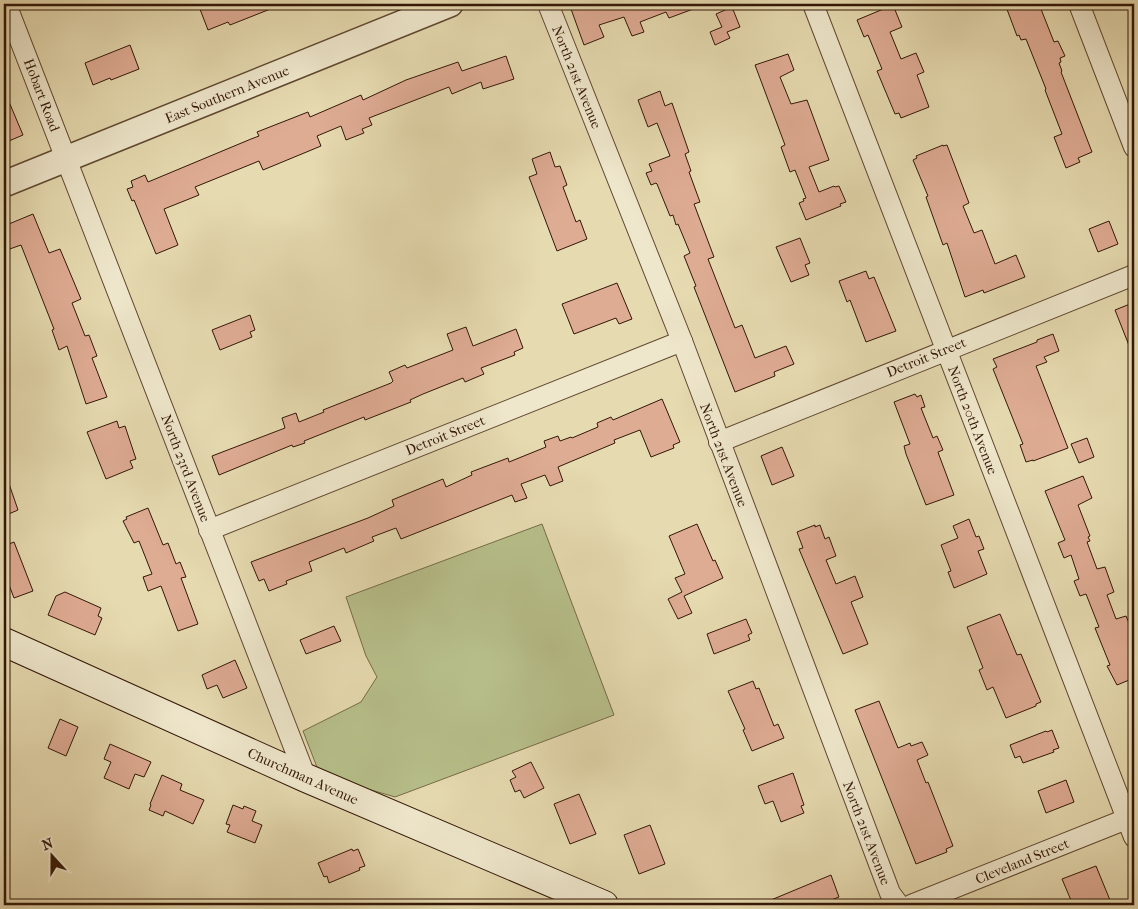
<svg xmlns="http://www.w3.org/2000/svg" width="1138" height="909" font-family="'IM FELL French Canon',serif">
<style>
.green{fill:#b7bf8a;stroke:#756b48}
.building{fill:#deab93;stroke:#331707}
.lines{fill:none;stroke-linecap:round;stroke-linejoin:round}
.minor-casing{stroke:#604831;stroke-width:22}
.tertiary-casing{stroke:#604831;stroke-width:28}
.secondary-casing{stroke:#331707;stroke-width:30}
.minor{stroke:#efe7cc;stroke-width:20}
.tertiary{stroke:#efe7cc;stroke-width:25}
.secondary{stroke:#efe7cc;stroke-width:28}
.labels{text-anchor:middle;stroke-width:4.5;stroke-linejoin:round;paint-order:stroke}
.street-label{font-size:14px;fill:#331707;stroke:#efe7cc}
</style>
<rect width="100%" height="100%" fill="#e6dab0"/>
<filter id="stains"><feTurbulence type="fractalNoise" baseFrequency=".004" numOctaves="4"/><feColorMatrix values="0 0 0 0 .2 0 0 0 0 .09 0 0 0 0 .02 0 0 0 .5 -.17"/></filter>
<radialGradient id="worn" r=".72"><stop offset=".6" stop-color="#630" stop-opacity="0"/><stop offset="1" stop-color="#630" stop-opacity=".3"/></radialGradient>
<path class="green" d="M542 524 614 715 395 797 320 775 303 731 361 702 377 677 366 656 346 597Z"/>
<g class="building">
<path d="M198 4H283L230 25 228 22 208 30Z"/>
<path d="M584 4H703L704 5 669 18 666 12 640 22 644 32 632 36 624 17 599 25 604 37 584 45 571 9Z"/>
<path d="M1005 4H1039L1054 42 1058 41 1065 56 1060 58 1061 62 1059 63 1062 71 1061 72 1092 152 1078 158 1080 162 1066 168 1054 137 1062 134 1045 90 1046 89 1026 39 1021 40 1019 35 1017 36Z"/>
<path d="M893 5 902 27 890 32 901 59 916 53 924 72 917 75 929 107 901 118 899 113 895 114 877 71 882 69 868 35 864 37 857 20Z"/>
<path d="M732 7 740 27 727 32 730 38 715 45 710 32 722 27 716 14Z"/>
<path d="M130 45 139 69 111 80 110 78 93 85 85 63Z"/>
<path d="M788 54 794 70 780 77 791 104 807 100 829 160 809 167 819 192 834 186 835 187 839 186 846 202 840 204 841 206 806 220 799 203 804 201 803 199 806 198 795 170 790 172 781 147 785 145 755 65Z"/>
<path d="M506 56 514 79 483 89 481 82 452 94 449 87 369 118 372 125 362 129 364 133 346 140 341 126 317 136 321 146 263 170 259 161 195 187 199 195 164 209 178 245 156 254 134 200 132 201 127 189 133 187 131 181 145 175 148 182 251 139 259 136 257 132 308 112 310 117 361 95 363 100 406 80 458 62 462 71Z"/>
<path d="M4 90 23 135 4 143Z"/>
<path d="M660 91 665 106 672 103 689 152 685 154 691 171 689 172 700 202 694 204 714 257 708 259 735 328 742 325 755 358 786 346 794 364 774 372 775 376 735 392 694 287 696 286 684 256 690 253 678 224 676 225 673 215 670 216 657 184 656 183 651 185 646 173 652 171 649 164 670 156 657 123 648 127 638 100Z"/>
<path d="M943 145V146L947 145 969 203 963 206 974 233 982 230 995 264 1016 255 1025 277 984 293 983 290 965 297 947 243 943 245 926 197 928 196 913 160 917 158 916 156Z"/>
<path d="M550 152 555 167 560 166 567 185 563 187 576 222 580 220 587 239 557 251 529 177 537 174 532 159Z"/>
<path d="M33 214 49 253 60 249 81 299 72 303 85 336 89 335 97 356 92 358 107 397 86 404 67 346 59 350 52 330 54 329 21 245 4 251V226Z"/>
<path d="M1109 221 1118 244 1098 252 1089 229Z"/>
<path d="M800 238 810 263 805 265 809 275 791 282 776 247Z"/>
<path d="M866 271 869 279 874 277 896 331 866 342 850 300 847 302 839 281Z"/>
<path d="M617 283 632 319 619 324 616 318 574 334 562 304Z"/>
<path d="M1130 304 1134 314V358L1115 310Z"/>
<path d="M250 315 255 330 250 332 252 337 220 350 212 330Z"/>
<path d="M466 327 473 346 516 329 523 348 514 352 515 355 481 368 484 374 465 382 463 378 423 394 410 400 411 402 365 420 364 417 304 441 305 443 293 447 292 445 219 475 212 456 285 428 282 418 296 413 299 422 324 412 323 410 391 383 393 381 389 372 405 365 407 368 453 350 447 334Z"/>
<path d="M1053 334 1059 351 1044 357 1047 362 1036 366 1068 448 1033 461V460L1026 462 1020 445 1023 444 993 369 997 367 993 359 1037 342V340Z"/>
<path d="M915 394 917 397 921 395 925 407 921 408 933 438 937 436 943 450 938 452 939 455 954 495 926 505 906 454 904 446 910 444 894 402Z"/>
<path d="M662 399 680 442 673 445 674 448 651 457 640 430 614 440 615 443 558 467 563 481 550 486 545 475 521 484 527 498 515 502 512 495 401 539 396 528 372 537 374 541 346 553 344 548 309 562 312 571 286 581 287 584 269 591 264 579 259 581 251 562 368 518 394 506 392 500 443 479 446 487 472 475 471 472 508 458 509 462 546 447 544 441 558 436 560 441 571 437 572 438 598 427 597 423 611 417 613 420Z"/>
<path d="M117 421 119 428 125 426 136 459 130 461 133 468 106 479 87 432Z"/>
<path d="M1087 438 1094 457 1079 463 1071 444Z"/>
<path d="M782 447 794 476 772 485 761 456Z"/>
<path d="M4 475H6L18 510 4 516Z"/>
<path d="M1083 476 1092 498 1078 505 1090 536 1088 537 1090 541 1087 542 1097 569 1105 567 1114 592 1107 595 1116 619 1126 616 1134 635V678L1117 685 1107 666 1110 665 1095 628 1099 627 1086 594 1080 596 1074 581 1079 579 1071 555 1064 558 1058 543 1065 540 1045 491Z"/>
<path d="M148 508 163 545 168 543 176 564 180 562 186 577 181 578 198 624 178 631 161 586 148 591 143 577 152 574 139 541 134 543 123 521 127 519 126 517Z"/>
<path d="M969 519 976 537 979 536 984 549 978 551 987 574 954 588 948 572 951 571 941 545 958 538 953 526Z"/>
<path d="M697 524 713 561 715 560 723 578 684 596 692 613 678 619 668 599 682 592 675 578 685 574 669 536Z"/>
<path d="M815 525V527L820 525 825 539 829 537 836 556 826 560 836 584 855 576 863 597 851 602 868 644 843 654 799 549 803 548 797 532Z"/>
<path d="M14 542 33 591 14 598 4 572V546Z"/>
<path d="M65 592 101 608 98 616 102 618 95 635 48 615 56 596Z"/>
<path d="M1000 614 1017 655 1021 654 1041 702 1036 704V706L1006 718 993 687 987 690 979 670 983 668 967 627Z"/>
<path d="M746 619 752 633 748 635 750 640 714 654 707 634Z"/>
<path d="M334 626 341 641 306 654 300 640Z"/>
<path d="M235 660 247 688 223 698 217 685 207 689 202 675Z"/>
<path d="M753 681 756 689 759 688 774 726 778 724 784 738 752 751 743 730 745 729 728 691Z"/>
<path d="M879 701 898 748 910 743 911 746 922 742 928 755 917 760 926 783 928 782 953 846 946 849 947 852 916 864 855 710Z"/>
<path d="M60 719 78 727 66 756 48 748Z"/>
<path d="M1052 730 1059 748 1053 750 1054 752 1023 763 1020 756 1015 758 1010 745 1046 731 1047 732Z"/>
<path d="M110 744 151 762 144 777 135 774 129 789 104 778 111 762 104 759Z"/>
<path d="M531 762 544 788 524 798 520 790 515 792 510 780 516 777 512 771Z"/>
<path d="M793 773 804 805 801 806 804 813 781 822 773 801 765 804 758 786Z"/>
<path d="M162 775 182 784 180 790 204 800 193 824 165 811 163 816 149 810 151 805 150 804Z"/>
<path d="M1066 780 1074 802 1046 813 1038 791Z"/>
<path d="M579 794 596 834 570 844 554 804Z"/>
<path d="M233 805 243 809 244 806 256 811 252 821 262 825 255 843 227 832 230 825 226 824Z"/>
<path d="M650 825 665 864 639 874 624 835Z"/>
<path d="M352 849 353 851 358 849 365 866 359 868 360 870 329 883 327 876 324 877 318 863Z"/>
<path d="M1096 866 1112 905H1073L1062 879Z"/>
<path d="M831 875 839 897 821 904 820 902 811 905H759Z"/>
</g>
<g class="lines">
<defs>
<g id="minor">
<path d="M6 4 306 778"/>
<path d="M548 4 682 341 890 893 899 905"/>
<path d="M813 4 1134 837"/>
<path d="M1079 4 1134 147"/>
<path d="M719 442 1134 275"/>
<path d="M209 530 682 341"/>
<path d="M911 905 1134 816"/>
</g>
<path id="tertiary" d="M4 184 450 4"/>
<path id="secondary" d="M4 642 306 778 604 905"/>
</defs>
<use href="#minor" class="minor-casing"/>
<use href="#tertiary" class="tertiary-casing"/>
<use href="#secondary" class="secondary-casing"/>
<use href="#minor" class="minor"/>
<use href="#tertiary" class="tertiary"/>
<use href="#secondary" class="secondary"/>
</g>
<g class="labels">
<g class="street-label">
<text transform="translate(577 77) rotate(68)" y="5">North 21st Avenue</text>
<text transform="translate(227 94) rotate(-22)" y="5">East Southern Avenue</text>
<text transform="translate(42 95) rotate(69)" y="5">Hobart Road</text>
<text transform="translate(926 357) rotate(-22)" y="5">Detroit Street</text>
<text transform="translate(973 420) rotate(69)" y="5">North 20th Avenue</text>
<text transform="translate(445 435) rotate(-22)" y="5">Detroit Street</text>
<text transform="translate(724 455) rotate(69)" y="5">North 21st Avenue</text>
<text transform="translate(186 468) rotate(69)" y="5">North 23rd Avenue</text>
<text transform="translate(303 776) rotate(24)" y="5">Churchman Avenue</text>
<text transform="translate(867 833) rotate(69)" y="5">North 21st Avenue</text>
<text transform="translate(1022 861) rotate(-22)" y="5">Cleveland Street</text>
</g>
</g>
<rect width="1138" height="909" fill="none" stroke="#e6dab0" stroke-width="20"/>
<rect x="5" y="5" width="1128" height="899" fill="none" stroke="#331707" stroke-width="2.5"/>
<rect x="10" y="10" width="1118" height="889" fill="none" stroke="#331707"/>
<g transform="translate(52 856) rotate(339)" stroke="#efe7cc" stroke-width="4" paint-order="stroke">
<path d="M0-4L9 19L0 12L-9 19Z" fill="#331707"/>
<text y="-8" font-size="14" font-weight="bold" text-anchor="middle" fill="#331707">N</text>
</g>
<rect width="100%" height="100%" filter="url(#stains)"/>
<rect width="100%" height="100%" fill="url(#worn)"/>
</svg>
